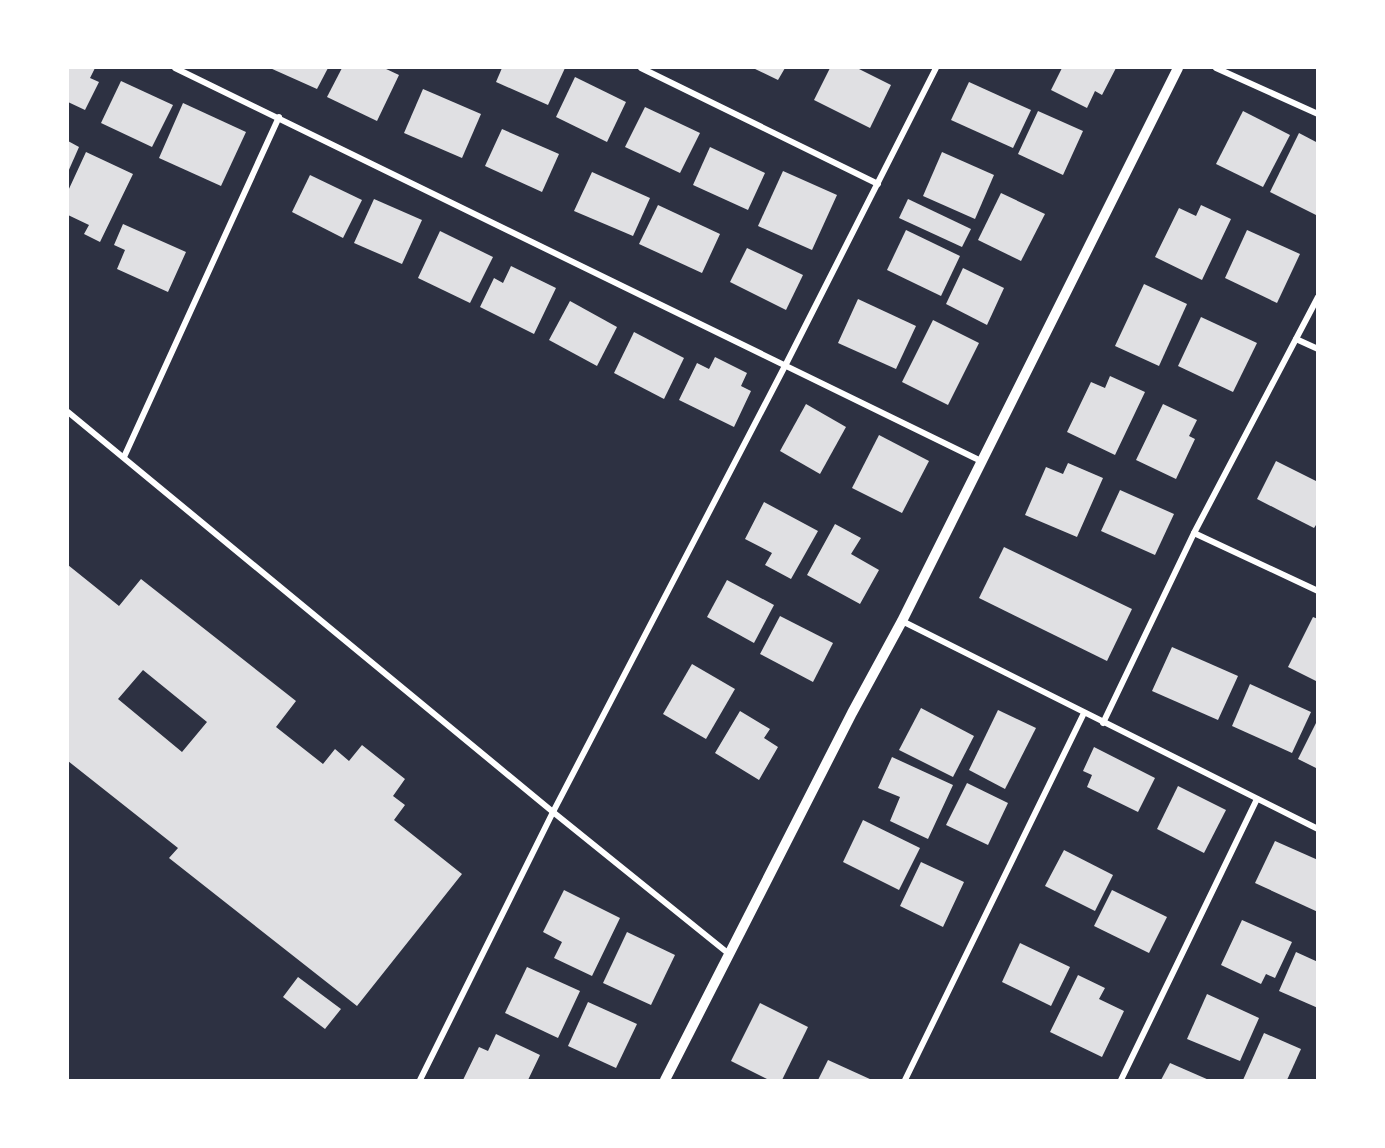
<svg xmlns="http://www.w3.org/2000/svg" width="1385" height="1148" font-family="'Varela Round',sans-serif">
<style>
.building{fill:#e0e0e3;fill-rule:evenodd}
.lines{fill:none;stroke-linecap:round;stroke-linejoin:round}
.minor{stroke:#fff;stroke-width:6}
.tertiary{stroke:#fff;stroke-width:10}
</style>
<rect width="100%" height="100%" fill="#2d3142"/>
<g class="building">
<path d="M68 68H95L90 78 99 82 85 110 68 102Z"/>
<path d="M270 68H328L317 89Z"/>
<path d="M342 68H384L399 75 377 121 327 97Z"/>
<path d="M502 68H565L548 105 496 82Z"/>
<path d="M753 68H785L778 80Z"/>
<path d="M830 68H857L891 85 870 128 814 100Z"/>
<path d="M1062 68H1116L1102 95 1095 91 1087 108 1051 90Z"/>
<path d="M575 77 626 102 607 142 556 117Z"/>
<path d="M121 81 173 105 152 147 101 123Z"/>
<path d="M969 82 1031 110 1013 148 951 120Z"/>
<path d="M423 89 481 114 462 158 404 133Z"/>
<path d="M183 103 246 132 221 186 159 158Z"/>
<path d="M645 107 700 133 680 173 625 147Z"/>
<path d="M1038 111 1083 131 1063 175 1018 154Z"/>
<path d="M1243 111 1290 135 1263 187 1216 164Z"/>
<path d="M502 129 559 154 542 192 485 166Z"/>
<path d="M1299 133 1318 143 1316 215 1270 192Z"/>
<path d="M68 141 79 147 68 172Z"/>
<path d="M710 147 765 173 748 210 693 185Z"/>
<path d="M86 152 133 174 100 242 84 234 89 225 68 215V191Z"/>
<path d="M942 152 994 175 975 219 923 196Z"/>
<path d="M783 171 837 195 812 250 758 226Z"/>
<path d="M592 172 650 198 633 236 574 211Z"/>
<path d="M310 175 362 200 343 238 292 212Z"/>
<path d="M1001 193 1045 214 1021 261 978 240Z"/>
<path d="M374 199 422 220 402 264 354 243Z"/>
<path d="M908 199 971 229 962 247 899 218Z"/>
<path d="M658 205 720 234 702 273 639 244Z"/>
<path d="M1201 205 1231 219 1202 280 1155 257 1179 208 1196 216Z"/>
<path d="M123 224 186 252 168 292 117 269 125 250 114 245Z"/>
<path d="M906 230 960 256 941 296 887 270Z"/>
<path d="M1247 230 1300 254 1277 303 1225 278Z"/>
<path d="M440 231 493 257 470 303 418 278Z"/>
<path d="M747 248 803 275 786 310 730 282Z"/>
<path d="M511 266 556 288 534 334 480 307 494 278 503 283Z"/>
<path d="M963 268 1004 288 987 325 946 304Z"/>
<path d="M1144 284 1187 304 1159 366 1115 346Z"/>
<path d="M858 299 916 326 896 369 838 343Z"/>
<path d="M570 301 617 327 597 366 549 340Z"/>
<path d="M1201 317 1257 343 1233 392 1178 366Z"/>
<path d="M933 320 979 343 948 405 902 382Z"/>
<path d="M634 332 684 358 664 399 614 373Z"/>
<path d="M715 357 747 373 741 386 751 391 734 427 679 400 697 363 709 369Z"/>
<path d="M1110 376 1145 392 1115 455 1067 432 1091 382 1105 388Z"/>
<path d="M806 404 846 427 820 474 780 451Z"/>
<path d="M1163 404 1197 420 1189 436 1195 439 1176 479 1136 460Z"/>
<path d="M879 435 929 461 902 513 852 488Z"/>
<path d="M1276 461 1318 482V522L1314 528 1257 499Z"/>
<path d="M1068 463 1103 478 1077 537 1025 515 1046 467 1063 474Z"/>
<path d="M1120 490 1174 514 1155 555 1101 531Z"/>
<path d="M764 502 818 531 791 579 765 565 772 553 745 539Z"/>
<path d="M835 524 861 538 851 554 879 570 860 604 807 575Z"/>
<path d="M1004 547 1132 609 1107 661 979 598Z"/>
<path d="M68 565 119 606 141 579 296 701 276 727 323 764 335 749 349 761 362 745 405 779 393 796 405 805 394 820 462 874 357 1006 169 858 178 848 68 761ZM143 670 207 722 182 752 118 699Z"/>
<path d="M727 580 774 605 754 643 707 617Z"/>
<path d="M780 616 833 643 813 682 760 654Z"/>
<path d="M1313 617 1318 619V682L1288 667Z"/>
<path d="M1172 647 1238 676 1218 720 1152 691Z"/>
<path d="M692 664 735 689 706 739 663 714Z"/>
<path d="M1250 684 1311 712 1292 753 1232 726Z"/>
<path d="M921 708 974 736 953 777 899 750Z"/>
<path d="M998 710 1036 728 1005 789 969 770Z"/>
<path d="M740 711 770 729 764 738 778 747 759 780 715 753Z"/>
<path d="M1318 719V769L1298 759Z"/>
<path d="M1094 747 1155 778 1138 812 1087 787 1092 775 1083 771Z"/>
<path d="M892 757 953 785 928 839 890 821 900 797 878 788Z"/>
<path d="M967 783 1008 803 988 845 946 825Z"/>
<path d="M1178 786 1226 810 1204 853 1157 829Z"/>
<path d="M863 820 920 848 899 890 843 862Z"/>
<path d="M1275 841 1318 860V912L1255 883Z"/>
<path d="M1064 850 1113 875 1095 911 1045 886Z"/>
<path d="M921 862 964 882 943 927 900 906Z"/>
<path d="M564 890 620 918 592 976 554 958 562 942 543 932Z"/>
<path d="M1112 890 1167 917 1149 953 1094 926Z"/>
<path d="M1242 920 1292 942 1275 978 1266 974 1261 984 1221 965Z"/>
<path d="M627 932 675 955 651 1005 603 983Z"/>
<path d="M1020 943 1070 967 1051 1006 1002 982Z"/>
<path d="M1296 952 1318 962V1008L1279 991Z"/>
<path d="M527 967 580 991 558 1038 505 1013Z"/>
<path d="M1078 975 1105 988 1099 999 1124 1011 1102 1057 1050 1032Z"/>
<path d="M298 977 341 1009 325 1029 283 997Z"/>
<path d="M1207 994 1259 1018 1240 1061 1187 1039Z"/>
<path d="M588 1002 637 1024 616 1068 568 1046Z"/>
<path d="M760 1003 808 1027 782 1080H769L731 1061Z"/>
<path d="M1264 1033 1301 1049 1287 1080H1243Z"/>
<path d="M496 1034 540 1055 528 1080H463L479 1047 488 1051Z"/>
<path d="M828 1060 872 1080H818Z"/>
<path d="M1170 1063 1209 1080H1161Z"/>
</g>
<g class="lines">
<g class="minor">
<path d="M175 68 981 461"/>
<path d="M641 68 878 184"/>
<path d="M1216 68 1318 114"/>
<path d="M1296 339 1318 349"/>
<path d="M68 412 553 812 729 954"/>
<path d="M124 457 279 117"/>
<path d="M1194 533 1318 591"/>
<path d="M902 621 1318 829"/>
<path d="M1103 723 1194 533 1318 297"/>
<path d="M420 1080 553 812 786 364 936 68"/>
<path d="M905 1080 1084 713"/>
<path d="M1121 1080 1257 799"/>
</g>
<path class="tertiary" d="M665 1080 852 713 902 621 1178 68"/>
</g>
<rect width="1385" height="1148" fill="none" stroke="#ffffff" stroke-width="138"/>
</svg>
